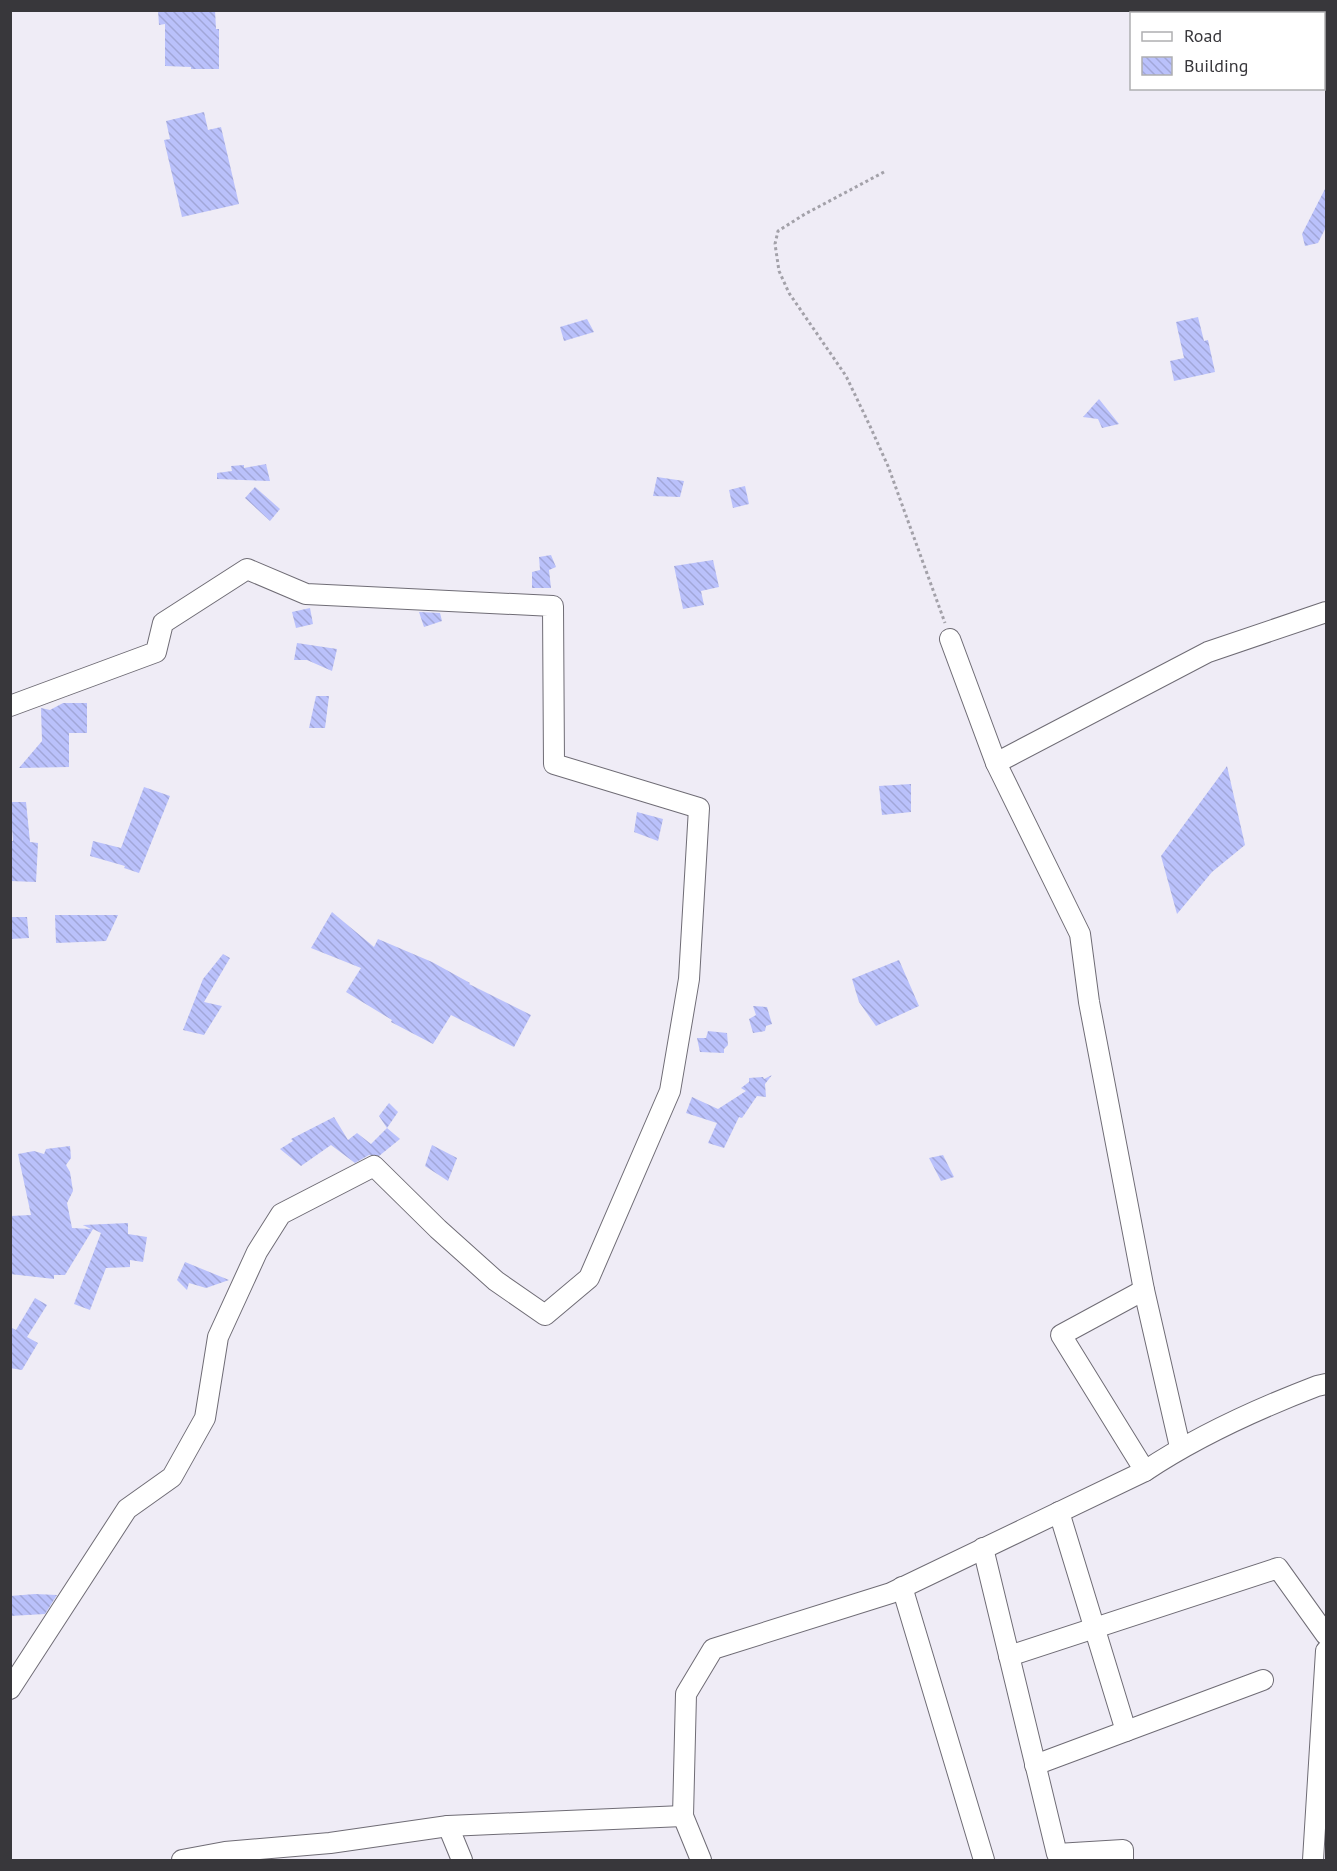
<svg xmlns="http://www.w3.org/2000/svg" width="1337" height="1871" font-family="'PT Sans',sans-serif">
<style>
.building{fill:url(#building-back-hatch)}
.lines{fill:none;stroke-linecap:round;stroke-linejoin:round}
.minor-casing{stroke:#6f6c75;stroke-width:22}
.path{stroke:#a3a1a9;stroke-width:3;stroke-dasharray:3 3;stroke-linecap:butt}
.minor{stroke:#fff;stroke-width:20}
</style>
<defs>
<pattern id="building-back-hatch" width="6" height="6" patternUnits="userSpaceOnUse" patternTransform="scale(1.5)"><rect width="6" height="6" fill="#bac1fb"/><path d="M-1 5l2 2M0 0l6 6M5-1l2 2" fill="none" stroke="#a1a6d8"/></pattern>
</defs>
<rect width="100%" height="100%" fill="#efecf6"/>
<g class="building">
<path d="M158 10H215L216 29H219V69H191V67L165 66V24L159 25Z"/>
<path d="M204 112 208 130 221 127 239 204 182 217 164 140 170 139 166 121Z"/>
<path d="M1326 187V227L1318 243 1305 246 1302 234Z"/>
<path d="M1198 317 1204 341 1208 340 1215 372 1174 381 1170 361 1184 358 1176 322Z"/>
<path d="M587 319 594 332 564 341 560 327Z"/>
<path d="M1099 399 1119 424 1102 428 1098 419 1083 417Z"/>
<path d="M266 464 270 481 217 479V473L232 471 231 466 244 465V468Z"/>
<path d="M657 477 684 481 680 497 653 496Z"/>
<path d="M745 486 749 504 733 508 729 490Z"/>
<path d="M255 487 280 509 270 521 245 498Z"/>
<path d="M551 555 556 567 549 570 551 588H532V572L540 570 539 557Z"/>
<path d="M713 560 719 587 701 591 704 605 683 609 674 566Z"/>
<path d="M310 608 313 624 296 628 292 612Z"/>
<path d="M419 612 440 613 442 621 424 627Z"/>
<path d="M297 643 337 649 332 671 307 660H294Z"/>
<path d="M316 696H329L325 728H309Z"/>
<path d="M63 703H87V733H69V767L19 768 42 741 41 708 50 710Z"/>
<path d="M1227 766 1245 845 1212 872 1177 914 1161 856Z"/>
<path d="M911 784V812L882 815 879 786Z"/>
<path d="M144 787 170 796 139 873 124 868 125 866 90 856 93 841 121 848Z"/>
<path d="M10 802H26L30 842 38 843 36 882 10 881V841H13Z"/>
<path d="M637 812 663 819 658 841 634 832Z"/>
<path d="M332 912 374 947 378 939 432 962 470 983 469 984 531 1015 514 1047 451 1015 433 1044 391 1022 392 1020 346 992 361 968 311 948Z"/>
<path d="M55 915H118L106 941 56 943Z"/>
<path d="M10 917H27L29 938 10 939Z"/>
<path d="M223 954 230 958 204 1002 222 1006 204 1035 183 1030 203 979Z"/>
<path d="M899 960 919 1006 876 1026 859 1002 852 979Z"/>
<path d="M753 1006 767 1007 772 1024 766 1026 765 1031 753 1033 749 1019 756 1015Z"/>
<path d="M708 1031 727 1033 728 1045 724 1049V1053L700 1052 697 1038H706Z"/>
<path d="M772 1075 765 1084 766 1097 757 1096 742 1118 739 1117 724 1148 708 1143 717 1123 686 1113 692 1097 718 1109 746 1091 741 1088 749 1082V1078L763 1077 764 1079Z"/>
<path d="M389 1103 398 1112 387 1128 379 1116Z"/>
<path d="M334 1117 348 1140 357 1133 371 1144 387 1128 400 1139 379 1156 369 1155 355 1163 331 1145 301 1166 280 1149 293 1141 291 1139Z"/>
<path d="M432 1145 457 1158 448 1181 425 1166Z"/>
<path d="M70 1146 71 1158 66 1165 70 1172 73 1191 67 1203 72 1228 91 1229 83 1225 128 1223V1234L147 1237 143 1262 130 1260V1267L106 1268 90 1310 74 1304 101 1233 93 1229 65 1275H54V1279L10 1274V1216L31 1215 18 1154 34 1151 44 1154 46 1149Z"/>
<path d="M943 1155 954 1177 941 1181 929 1158Z"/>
<path d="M185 1262 229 1280 206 1288 189 1283 187 1290 177 1280Z"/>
<path d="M35 1298 47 1305 27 1337 38 1343 22 1370 10 1368V1327L16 1330Z"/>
<path d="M35 1594 57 1595 45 1614 10 1616V1596Z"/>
</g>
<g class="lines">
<defs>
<g id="minor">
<path d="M950 639 996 763 1080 934 1089 1002 1144 1290 1180 1447"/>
<path d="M10 706 156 652 163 623 247 569 306 594 553 606 554 764 699 808 689 979 670 1091 589 1278 545 1315 496 1281 438 1229 374 1166 281 1214 257 1252 218 1337 205 1418 172 1477 127 1509 10 1689"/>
<path d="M996 763 1208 652 1326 612"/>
<path d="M1144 1290 1061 1335 1145 1471"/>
<path d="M1059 1512 1126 1731"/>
<path d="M983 1548 1057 1854 1123 1850V1860"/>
<path d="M902 1587 984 1860"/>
<path d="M1009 1656 1278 1568 1326 1635"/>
<path d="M1035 1765 1263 1680"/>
<path d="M448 1826 462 1860"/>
<path d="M182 1860 225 1852 330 1843 448 1826 683 1816"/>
<path d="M701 1860 683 1816 686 1694 713 1649 891 1593 1145 1471C1199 1435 1257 1409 1317 1386L1326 1384"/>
<path d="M1313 1860 1326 1651"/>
</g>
</defs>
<use href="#minor" class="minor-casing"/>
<path class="path" d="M884 172 805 214 778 231 775 244 779 271 789 293 846 376 869 424 888 466 945 623"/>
<use href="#minor" class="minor"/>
</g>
<rect width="1337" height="1871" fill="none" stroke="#38373b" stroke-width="24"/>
<rect x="1130" y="12" width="195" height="78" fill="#ffffff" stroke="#afafb1" stroke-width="1.5"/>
<rect x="1142" y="32" width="30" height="9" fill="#ffffff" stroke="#afafb1" stroke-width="1.5"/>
<text x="1184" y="42" font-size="18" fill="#38373b">Road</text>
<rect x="1142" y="57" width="30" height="18" fill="url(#building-back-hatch)" stroke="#afafb1" stroke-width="1.5"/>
<text x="1184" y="72" font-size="18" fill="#38373b">Building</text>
</svg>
